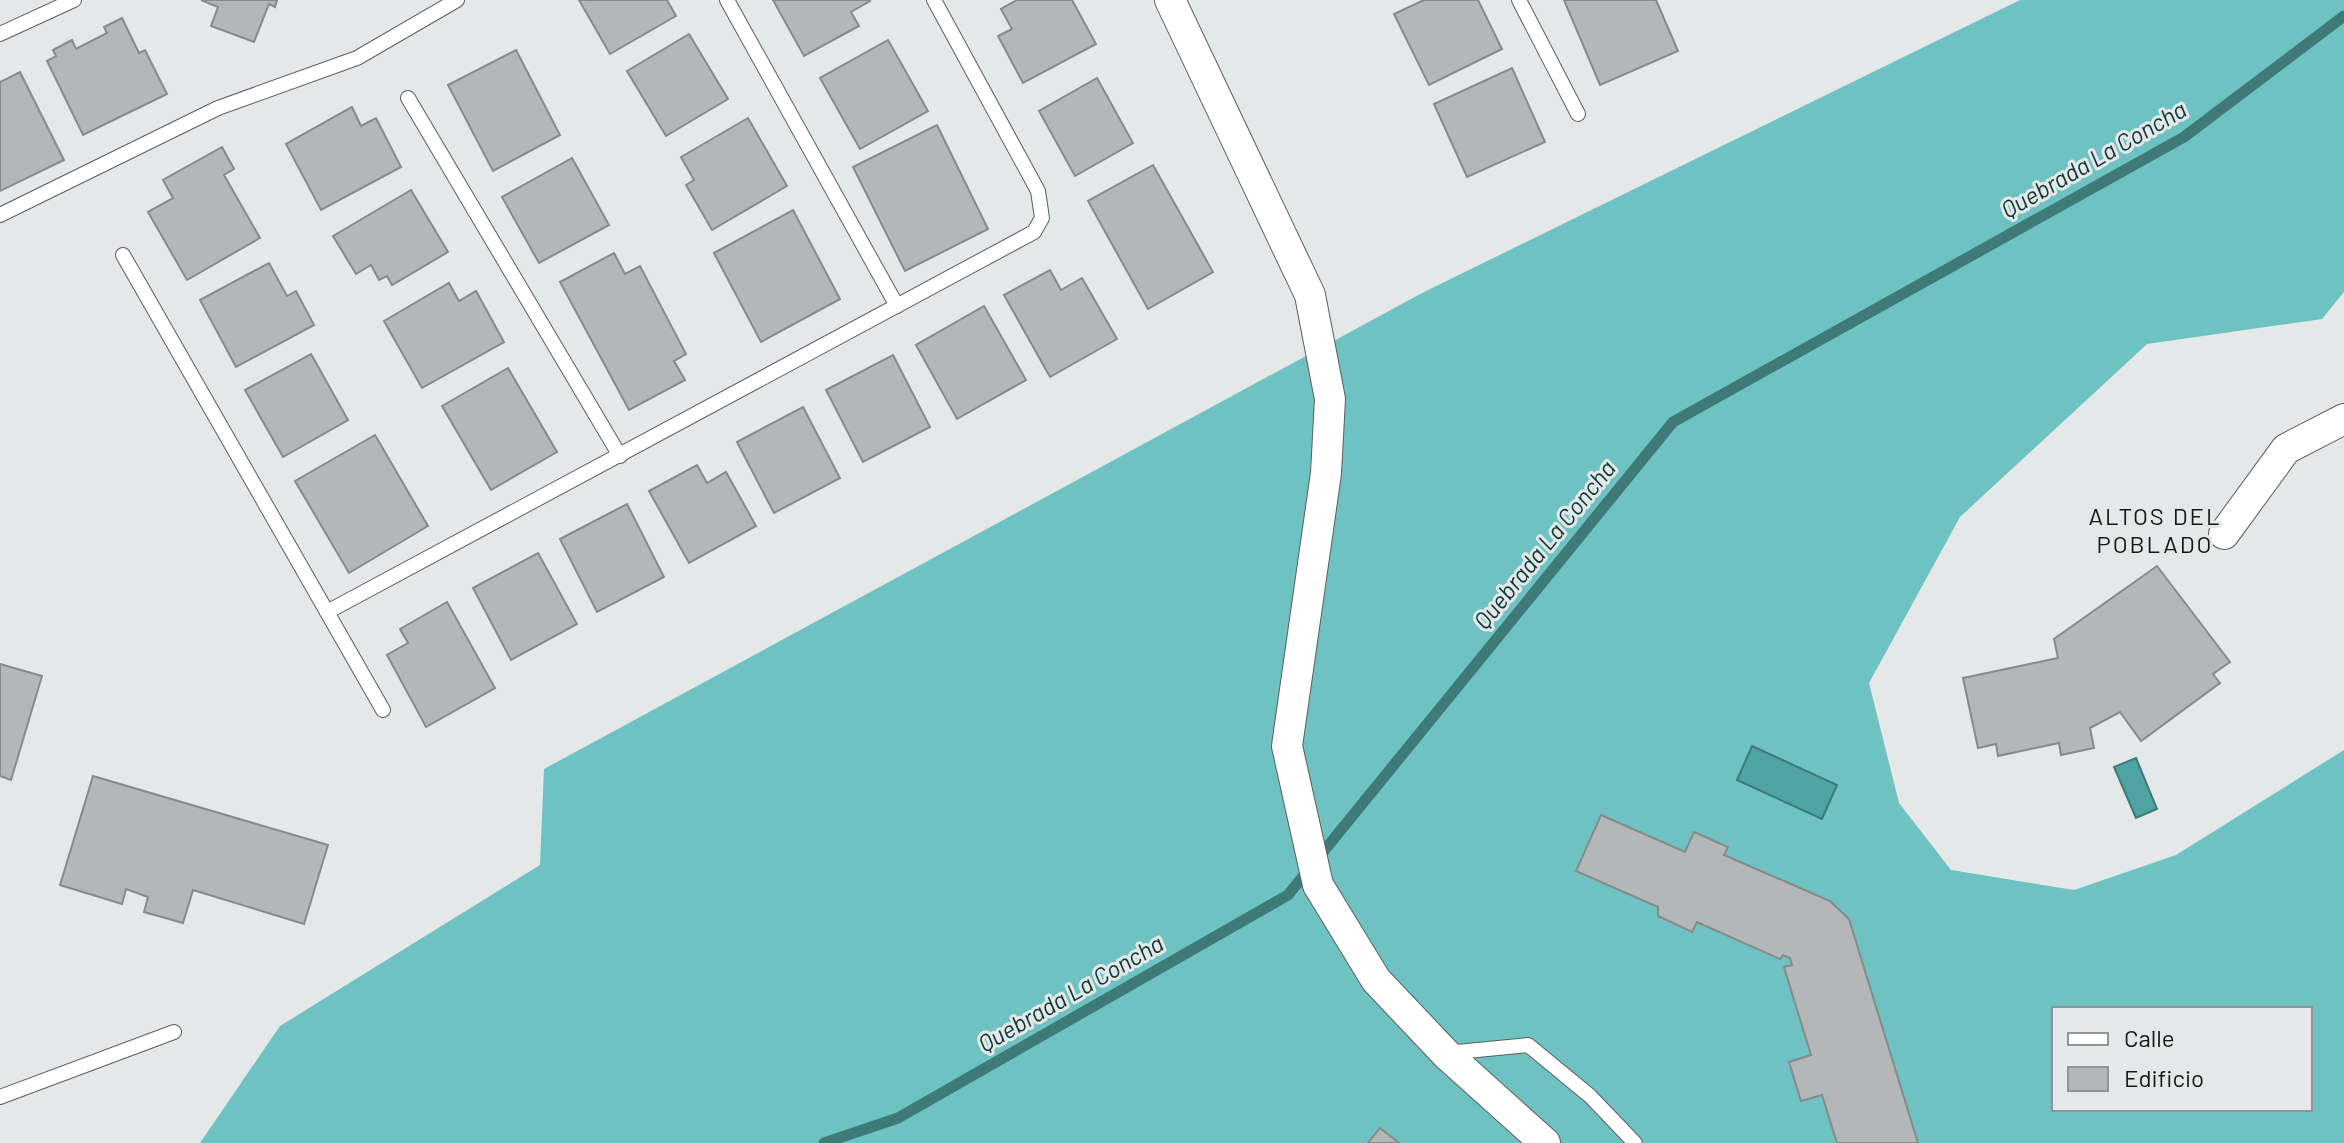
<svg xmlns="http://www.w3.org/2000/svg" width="2344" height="1143" font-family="Barlow,sans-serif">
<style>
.forest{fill:#6ec3c2;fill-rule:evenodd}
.water{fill:#4ea4a2;stroke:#3d7a78;stroke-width:2}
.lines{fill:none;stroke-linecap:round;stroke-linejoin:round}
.stream{stroke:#3d7a78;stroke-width:11}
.building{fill:#b4b7b7;stroke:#868a8a;stroke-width:2}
.lane-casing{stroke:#5b5e5e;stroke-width:16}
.street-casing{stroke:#5b5e5e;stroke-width:32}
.lane{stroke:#fff;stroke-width:14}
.street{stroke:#fff;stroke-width:30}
.labels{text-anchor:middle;stroke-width:6;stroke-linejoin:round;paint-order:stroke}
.water-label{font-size:24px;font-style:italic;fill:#0c3636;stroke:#e4e8e8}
.neighbourhood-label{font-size:24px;letter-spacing:2px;fill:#151716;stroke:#e4e8e8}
</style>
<rect width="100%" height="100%" fill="#e4e8e8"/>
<path class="forest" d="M2020 0H2344V292L2322 319 2147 344 1960 517 1869 683 1899 803 1951 870 2074 890 2176 855 2344 750V1143H200L280 1026 540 865 544 769 1422 293ZM2054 1009H2310V1109H2054Z"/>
<g class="water">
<path d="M1752 746 1837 785 1822 819 1737 780Z"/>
<path d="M2136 758 2157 809 2136 818 2114 767Z"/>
</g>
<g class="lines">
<path class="stream" d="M824 1143 898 1118 1288 895 1673 422 2184 137 2344 16"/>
</g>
<g class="building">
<path d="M201 0H277L275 7 269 4 254 42 211 26 218 7Z"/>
<path d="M579 0H667L676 16 610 54Z"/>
<path d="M773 0H869L870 1 851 12 859 26 804 56Z"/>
<path d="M1017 0H1072L1096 44 1023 83 998 36 1012 29 1001 9Z"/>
<path d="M1424 0H1478L1502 49 1429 85 1394 14Z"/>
<path d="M1564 0H1656L1678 51 1600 85Z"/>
<path d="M122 18 139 53 145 50 167 94 83 135 47 61 56 56 53 50 72 40 76 49 107 33 104 27Z"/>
<path d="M689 34 728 99 666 136 627 71Z"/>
<path d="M888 40 928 111 860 149 820 78Z"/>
<path d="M516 50 560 135 493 171 448 85Z"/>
<path d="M1512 68 1545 142 1467 177 1434 104Z"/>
<path d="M20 72 64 160 0 191V82Z"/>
<path d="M1097 78 1133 143 1075 176 1039 111Z"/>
<path d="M352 107 361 126 376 118 401 167 321 210 286 144Z"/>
<path d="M748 118 787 186 712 230 686 185 694 180 681 157Z"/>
<path d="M937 125 988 229 905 271 853 167Z"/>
<path d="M222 147 234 169 224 175 260 238 187 280 148 212 173 198 163 180Z"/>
<path d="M572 158 609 225 539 263 502 197Z"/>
<path d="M1153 165 1213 272 1148 309 1088 201Z"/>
<path d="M411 190 448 252 392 285 387 276 379 280 371 265 356 274 333 236Z"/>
<path d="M793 210 840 299 761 342 714 253Z"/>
<path d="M614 253 625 274 640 266 686 354 674 361 685 380 629 410 560 282Z"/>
<path d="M269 263 287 296 296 291 314 325 236 367 200 300Z"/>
<path d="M1050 270 1061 290 1082 278 1117 339 1050 377 1004 295Z"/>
<path d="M449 283 459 301 476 291 504 342 422 388 384 321Z"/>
<path d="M984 306 1026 380 957 419 916 345Z"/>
<path d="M311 354 348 420 283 457 245 390Z"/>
<path d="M893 355 930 427 863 462 826 390Z"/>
<path d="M508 368 557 452 491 490 442 406Z"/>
<path d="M803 407 840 478 774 513 737 442Z"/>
<path d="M375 435 428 526 349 573 295 481Z"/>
<path d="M697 465 707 483 726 472 756 526 689 563 649 491Z"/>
<path d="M627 504 664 577 597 612 560 539Z"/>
<path d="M538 553 577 624 511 660 473 588Z"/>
<path d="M2157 566 2230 662 2213 674 2220 683 2141 741 2120 712 2090 728 2094 748 2061 755 2059 743 1998 756 1996 744 1978 748 1963 678 2058 658 2054 639Z"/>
<path d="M447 602 495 688 426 727 387 655 408 643 400 629Z"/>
<path d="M0 664 42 676 11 780 0 776Z"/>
<path d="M93 776 328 845 304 924 193 890 183 923 144 912 148 897 126 889 122 904 60 885Z"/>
<path d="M1601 815 1685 852 1694 832 1728 847 1724 855 1830 901 1849 919 1918 1143H1837L1822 1095 1801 1101 1789 1062 1811 1055 1784 967 1792 965 1790 958 1783 955 1780 959 1697 922 1692 932 1658 916V907L1576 871Z"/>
<path d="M1380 1128 1399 1143H1368Z"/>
</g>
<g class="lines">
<defs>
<g id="lane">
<path d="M727 0 897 306"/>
<path d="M1519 0 1578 114"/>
<path d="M0 34 74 0"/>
<path d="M408 98 620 456"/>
<path d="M0 215 218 108 357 58 457 0"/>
<path d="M123 255 383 710"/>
<path d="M327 612 1034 232 1042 218 1038 191 934 0"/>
<path d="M1447 1053 1528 1045 1590 1096 1635 1143"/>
<path d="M0 1097 174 1032"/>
</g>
<g id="street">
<path d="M1170 0 1310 295 1330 399 1326 473 1287 746 1318 885 1376 980 1446 1054 1545 1143"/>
<path d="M2224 534 2286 449 2344 419"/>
</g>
</defs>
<use href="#lane" class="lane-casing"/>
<use href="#street" class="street-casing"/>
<use href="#lane" class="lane"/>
<use href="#street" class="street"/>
</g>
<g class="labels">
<g class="water-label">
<text transform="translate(2094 160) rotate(-30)" y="8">Quebrada La Concha</text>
<text transform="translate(1545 545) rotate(-51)" y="8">Quebrada La Concha</text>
<text transform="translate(1071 994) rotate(-30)" y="8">Quebrada La Concha</text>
</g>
<g class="neighbourhood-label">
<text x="2155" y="525">ALTOS DEL<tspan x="2155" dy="28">POBLADO</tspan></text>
</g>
</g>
<rect x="2052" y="1007" width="260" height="104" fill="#e4e8e8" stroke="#919494" stroke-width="2"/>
<rect x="2068" y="1033" width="40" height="12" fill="#ffffff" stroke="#919494" stroke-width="2"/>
<text x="2124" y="1047" font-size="24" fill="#151716">Calle</text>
<rect x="2068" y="1067" width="40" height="24" fill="#b4b7b7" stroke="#919494" stroke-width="2"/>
<text x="2124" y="1087" font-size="24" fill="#151716">Edificio</text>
</svg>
